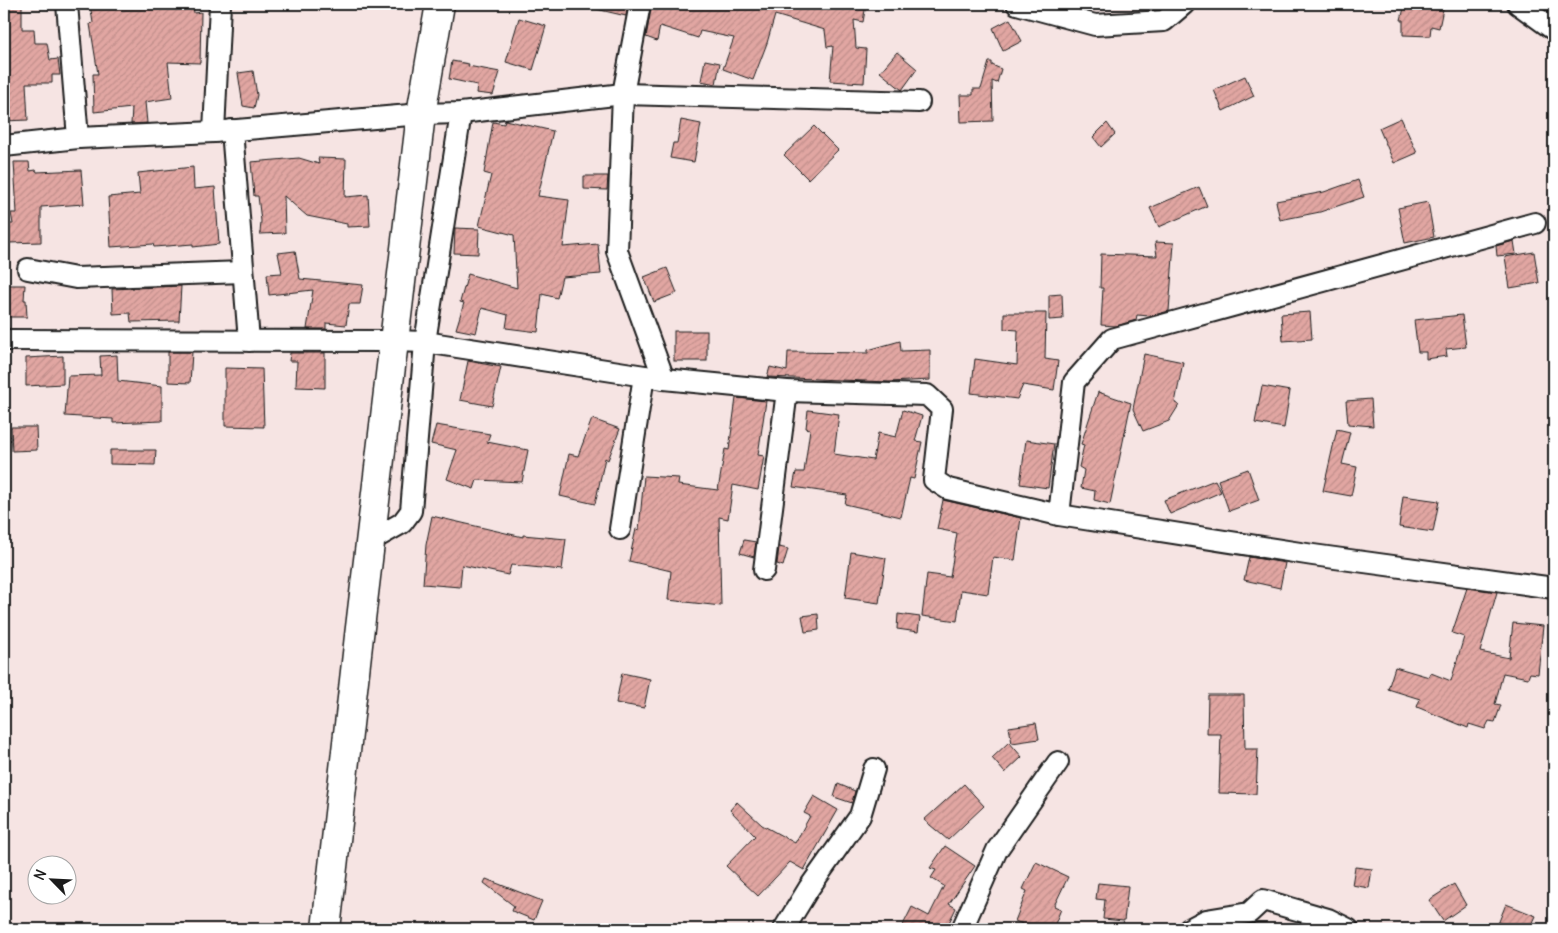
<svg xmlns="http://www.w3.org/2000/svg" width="1558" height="933" font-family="Delius,sans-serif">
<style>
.building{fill:url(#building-hatch);stroke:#1c1c1c}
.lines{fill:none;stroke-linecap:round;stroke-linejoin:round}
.minor-casing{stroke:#1c1c1c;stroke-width:24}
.trunk-casing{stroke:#1c1c1c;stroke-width:31}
.minor{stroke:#fff;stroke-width:20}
.trunk{stroke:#fff;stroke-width:28}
</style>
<defs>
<pattern id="building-hatch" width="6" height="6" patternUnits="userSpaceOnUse" patternTransform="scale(1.25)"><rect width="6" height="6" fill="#e1a6a2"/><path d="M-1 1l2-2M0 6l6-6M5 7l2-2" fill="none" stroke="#c08e8b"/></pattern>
</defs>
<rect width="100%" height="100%" fill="#f6e4e3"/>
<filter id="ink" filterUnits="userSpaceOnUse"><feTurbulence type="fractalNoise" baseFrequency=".02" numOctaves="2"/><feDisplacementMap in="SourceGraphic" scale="10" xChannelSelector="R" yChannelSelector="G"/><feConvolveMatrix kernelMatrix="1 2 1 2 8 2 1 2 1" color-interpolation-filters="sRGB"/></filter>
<g filter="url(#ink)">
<g class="building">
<path d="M4 4H22V29H34L35 43H47L50 60 58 59 60 75H52V83H26L28 120 4 121Z"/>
<path d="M90 4H193L194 13 201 12 200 63 168 62 172 98 145 102 147 123 131 124 132 108 94 112 93 74H98L90 24 93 23Z"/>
<path d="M596 4H628L626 16 596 9Z"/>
<path d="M652 4H866L863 22 854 20 856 48 866 49 864 83 830 81 833 46 827 47 825 30 775 15 767 43 753 80 723 69 734 38 700 31 698 38 660 26 657 41 646 37Z"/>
<path d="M1405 4H1444L1439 28 1431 26 1430 36 1403 35V20H1401Z"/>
<path d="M519 18 546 26 533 70 506 62Z"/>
<path d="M1010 19 1022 41 1003 51 993 28Z"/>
<path d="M897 52 917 69 902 90 880 72Z"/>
<path d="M705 60 720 63 716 84 701 81Z"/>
<path d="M452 61 469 64 468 66 500 72 493 95 476 93 477 85 449 79Z"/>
<path d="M989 62H992V65L1001 69 997 83 992 81 993 121 961 122 960 95H973V89H981Z"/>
<path d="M253 71 257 95 254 108 243 106 238 73Z"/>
<path d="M1245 76 1254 96 1223 111 1214 90Z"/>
<path d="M1401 118 1417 153 1394 163 1379 128Z"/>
<path d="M505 120 553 131 538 196 569 200 563 247 598 244 601 274 562 277 557 298 542 294 538 332 506 328 508 315 482 308 476 333 456 329 464 303 460 302 468 274 517 288 514 235 479 226 491 175 484 173 493 122 504 124Z"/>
<path d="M681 120 701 124 694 162 670 158 673 143H677Z"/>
<path d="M1107 123 1115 134 1101 147 1093 137Z"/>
<path d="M814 126 838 150 808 179 784 155Z"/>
<path d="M299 158 319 164 318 158 346 159 345 197 368 195 370 226 347 227V224L307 216 284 196 285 233 260 234 261 221 258 196H254L251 162Z"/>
<path d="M14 162H29L30 171 36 170 37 172 81 170 84 204 41 207V242L9 243V224H13L11 213H17Z"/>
<path d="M193 167 194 189 215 187 219 244 193 247V244L154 247 153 244 111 247 108 197 140 194 138 173Z"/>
<path d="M584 176H608L607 190 584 189Z"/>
<path d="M1358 180 1364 197 1320 212 1280 220 1276 201 1324 192Z"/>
<path d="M1199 187 1207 206 1159 227 1150 208Z"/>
<path d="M1428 202 1434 237 1405 243 1398 208Z"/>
<path d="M455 228 479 229 478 254 454 253Z"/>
<path d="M1514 241 1516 254 1497 256 1496 246Z"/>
<path d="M1155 242 1174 243 1169 311 1150 316 1137 315 1136 320 1116 326 1101 325 1103 288H1100L1101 254 1157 256Z"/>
<path d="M295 251 300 279 363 285 360 304H349L346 325 326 323V329H307L313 290 269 295 267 274 282 273 278 253Z"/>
<path d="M1534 252 1539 283 1510 288 1505 257Z"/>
<path d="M667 268 677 293 654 302 644 277Z"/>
<path d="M4 285H25L24 300H26L27 317H4Z"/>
<path d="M181 286 179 321 131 322 130 313 113 314 112 289Z"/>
<path d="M1062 294 1063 319 1049 320V295Z"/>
<path d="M1310 312 1312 339 1283 341 1281 314Z"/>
<path d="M1004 313H1046L1045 359 1058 361 1054 390 1023 385 1017 399 971 393 975 359 1017 365 1018 330 1004 329Z"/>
<path d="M1462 315 1466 347 1446 349 1447 356 1426 359V352H1418L1414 320Z"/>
<rect x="674" y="331" width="33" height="30"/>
<path d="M900 341 901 351 930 350V380L889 382 767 377 770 367 787 371 788 352 868 353V350Z"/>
<path d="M168 352H192L190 383 168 382Z"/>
<path d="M290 353H325V388L296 387 297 361H289Z"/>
<path d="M1144 354 1183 362 1175 403 1179 405 1169 421 1143 431 1133 409Z"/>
<path d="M117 355 118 381 162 386V421L113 423V419L65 416 68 376 101 375 100 356Z"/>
<path d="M63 356V384L26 386V358Z"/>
<path d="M468 361 501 367 492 406 460 400Z"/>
<path d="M225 368 262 369 264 427 225 426Z"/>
<path d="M1262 386 1290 391 1284 428 1255 423Z"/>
<path d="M1098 392 1131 403 1110 504 1094 500 1095 491 1081 488 1084 470 1079 467 1084 445 1081 444Z"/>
<path d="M736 398 766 401 758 455 764 456 758 490 733 485 728 519 719 517 721 606 668 600 671 571 629 561 636 529 639 530 644 476 679 478 678 485 718 490 725 449 729 450Z"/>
<path d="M1371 399 1373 426 1348 424 1346 401Z"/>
<path d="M808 410 839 414 834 454 873 460 878 433 896 437 903 410 922 416 915 441 922 442 914 479 910 478 901 517 845 504 847 495 793 487 796 472H804L810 429 806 428Z"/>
<path d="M592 419 620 429 608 460 605 458 595 504 560 496 569 454 578 456Z"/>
<path d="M436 425 490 434 487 442 528 450 522 482 477 480 474 489 447 479 457 450 431 444Z"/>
<path d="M11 427H36L37 450 12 451Z"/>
<path d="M1337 429 1350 432 1342 464 1357 467 1351 496 1323 491Z"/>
<path d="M1026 440 1054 444 1048 488 1020 484Z"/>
<path d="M110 450H156L155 465 110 464Z"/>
<path d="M1248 469 1259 500 1229 511 1218 480Z"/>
<path d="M1215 480 1221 492 1170 514 1164 500Z"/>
<path d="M1403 496 1439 501 1433 532 1399 527Z"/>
<path d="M943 500 1021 518 1015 560 993 557 988 594 961 590 957 621 922 616 927 574 950 577 957 533 937 529Z"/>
<path d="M432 516 523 537V535L566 539 562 570 511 565 508 575 462 565 460 587 423 584 426 545Z"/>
<path d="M744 540 756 542 754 557 740 553Z"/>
<path d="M779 547 788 549 783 566 777 564Z"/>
<path d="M851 552 886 558 879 603 845 598Z"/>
<path d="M1249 557 1285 563 1280 588 1244 580Z"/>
<path d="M1467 588 1497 592 1480 652 1509 658 1513 623 1543 626 1538 674 1530 673 1528 678 1503 673 1495 704 1501 705 1495 722 1489 721 1485 729 1469 724 1468 728 1417 707 1420 699 1388 689 1395 667 1429 677 1431 673 1451 681 1464 637 1452 633Z"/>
<path d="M818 614 819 630 805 632 802 616Z"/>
<path d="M898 614 920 617 918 632 897 629Z"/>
<path d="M622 673 650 679 644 708 616 703Z"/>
<path d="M1208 695H1244L1245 749H1258L1256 794 1219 793 1221 734H1207Z"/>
<path d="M1036 723 1039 739 1012 743 1009 727Z"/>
<path d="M1009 742 1022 757 1005 773 992 758Z"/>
<path d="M838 784 855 791 852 803 834 797Z"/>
<path d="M964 784 984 806 948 840 924 820Z"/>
<path d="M814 796 838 810 804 870 790 862 758 896 726 866 755 836 730 810 737 802 762 825 795 843 810 816 804 813Z"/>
<path d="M945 846 975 866 949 904 956 908 946 929 934 927 933 929H901L912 907 929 916 944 886 931 878 936 870 930 868Z"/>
<path d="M1036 862 1068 877 1054 906 1061 909 1053 929H1035L1015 921 1027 891 1023 889Z"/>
<path d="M1355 867 1372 869 1369 888 1352 885Z"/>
<path d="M486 879 542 901 534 920 512 911 514 906 484 883Z"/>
<path d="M1098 883 1128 886 1124 921 1103 919 1105 900 1096 899Z"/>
<path d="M1454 884 1466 905 1443 921 1429 900Z"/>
<path d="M1506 904 1536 916 1530 929H1496Z"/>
</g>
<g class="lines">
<defs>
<g id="minor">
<path d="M67 4 78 138"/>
<path d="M640 4 623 94 617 251 664 379"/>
<path d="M1017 4 1095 25 1164 21 1184 4"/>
<path d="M1518 4 1554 30"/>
<path d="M232 130 249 341"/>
<path d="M214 132 220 4"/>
<path d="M4 146 78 138 214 132 421 114 461 113 623 94 919 102"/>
<path d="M28 269 76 278 243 272"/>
<path d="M4 340 394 341 425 342 664 379 787 391 927 395 942 409 934 480 948 489 1059 515 1313 555 1554 588"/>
<path d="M1059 515 1074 382 1112 339 1535 223"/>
<path d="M620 529 644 376"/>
<path d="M370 541 402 523 411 511 425 342 461 113"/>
<path d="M764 570 787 391"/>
<path d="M784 929 809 888 860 816 874 769"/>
<path d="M962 929 997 850 1058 762"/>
<path d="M1189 929 1206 920 1249 913 1263 900 1328 919 1348 929"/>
</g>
<path id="trunk" d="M326 929 359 636 421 114 440 4"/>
</defs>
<use href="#minor" class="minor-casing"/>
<use href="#trunk" class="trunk-casing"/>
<use href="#minor" class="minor"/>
<use href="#trunk" class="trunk"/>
</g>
</g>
<rect width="1558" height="933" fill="none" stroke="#fff" stroke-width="20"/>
<rect x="10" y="10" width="1538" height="913" fill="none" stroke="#1c1c1c" stroke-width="2" filter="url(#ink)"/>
<g transform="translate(52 880) rotate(294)"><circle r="24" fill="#ffffff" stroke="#a4a4a4"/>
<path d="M0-4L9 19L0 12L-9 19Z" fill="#1c1c1c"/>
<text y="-8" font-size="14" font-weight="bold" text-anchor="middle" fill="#1c1c1c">N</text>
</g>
</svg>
